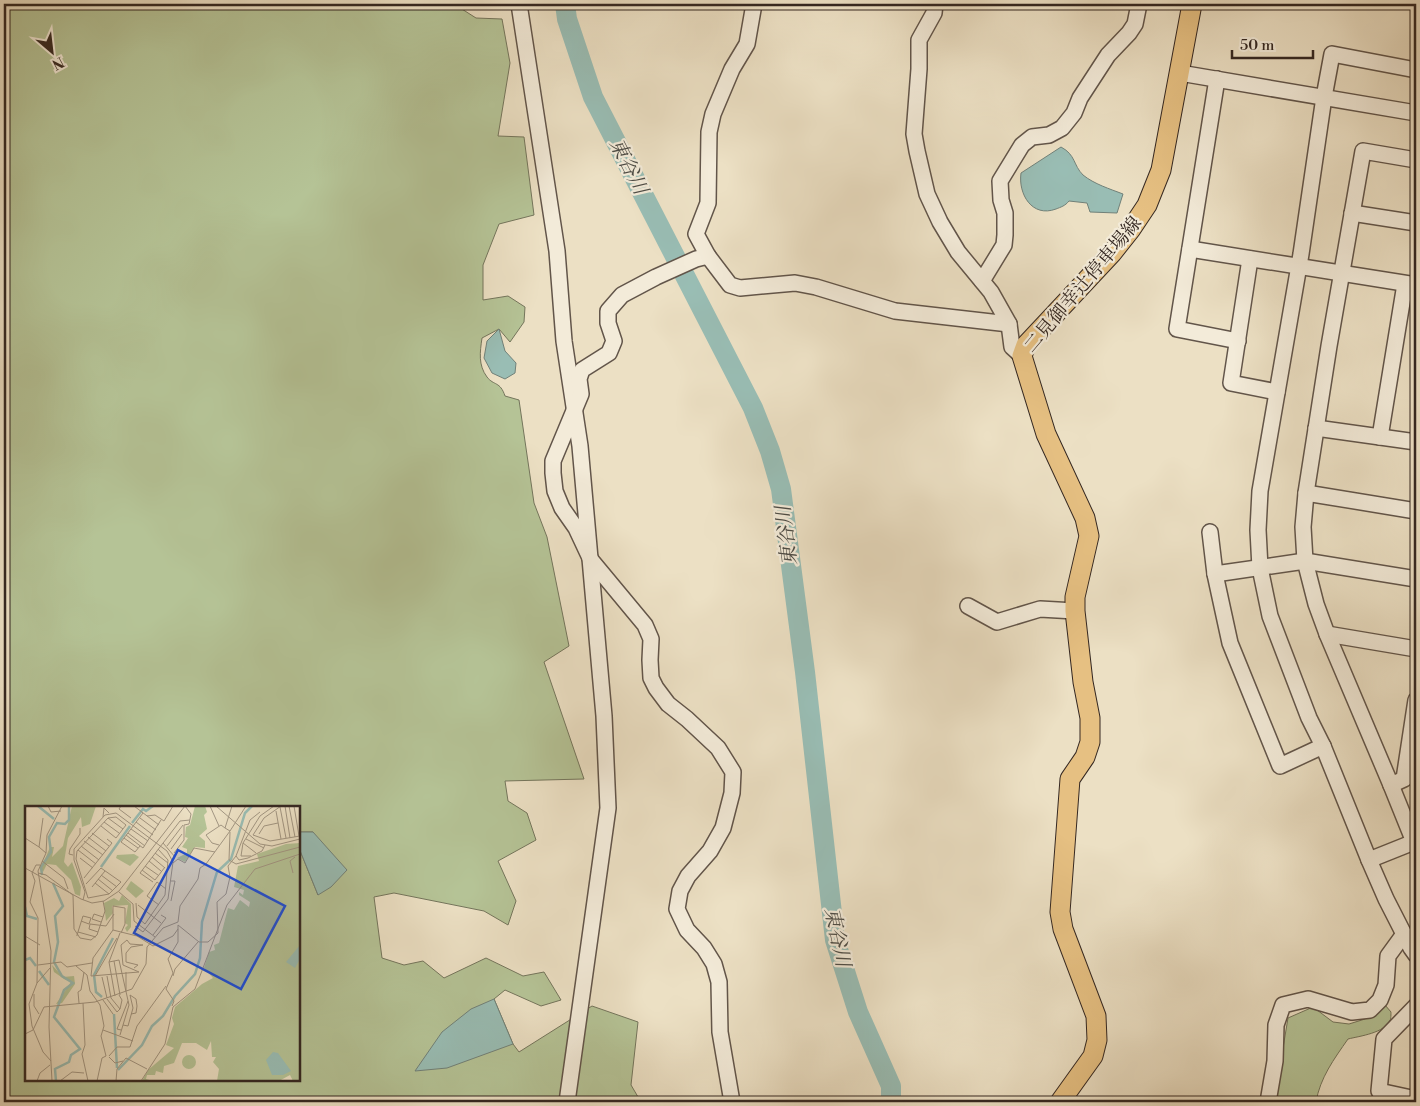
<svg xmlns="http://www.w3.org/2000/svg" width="1420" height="1106" font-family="'Libre Bodoni','Noto Serif JP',serif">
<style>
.green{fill:#b5c396;stroke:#74755c;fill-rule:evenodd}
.water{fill:#99bdb4;stroke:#718179}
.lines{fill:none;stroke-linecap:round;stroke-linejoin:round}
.river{stroke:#99bdb4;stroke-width:20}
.minor-casing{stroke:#62554a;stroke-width:18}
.major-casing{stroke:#342721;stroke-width:21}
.minor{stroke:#f3ebd9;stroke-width:15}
.major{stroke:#e6c082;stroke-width:19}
.labels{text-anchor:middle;stroke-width:4.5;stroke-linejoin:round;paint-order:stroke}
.street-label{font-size:19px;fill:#342721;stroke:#f3ebd9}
.water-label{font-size:20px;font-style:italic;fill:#4d4c46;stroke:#f3ebd9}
.inset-river{fill:none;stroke:#99bdb4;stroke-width:2.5}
.inset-road{fill:none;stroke:#a29683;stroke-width:1}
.view{fill:#1d4ed8;fill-opacity:0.15;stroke:#1d4ed8;stroke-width:2.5}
.inset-edge{fill:none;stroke:#342721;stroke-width:2.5}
</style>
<rect width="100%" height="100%" fill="#ece0c4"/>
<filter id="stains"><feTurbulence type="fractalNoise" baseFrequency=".004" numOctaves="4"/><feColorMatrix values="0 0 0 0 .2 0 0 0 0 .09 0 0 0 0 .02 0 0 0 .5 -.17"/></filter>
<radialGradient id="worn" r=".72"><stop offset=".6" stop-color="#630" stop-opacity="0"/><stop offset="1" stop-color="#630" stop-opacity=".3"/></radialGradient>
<g class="green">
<path d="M4 4H454L476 18 502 19 510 63 498 136 524 137 534 215 499 224 483 265V300L508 296 525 307 524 322 510 342 499 329 482 338C480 352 478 365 487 377 494 386 500 381 505 396L519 400 534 503 547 537 569 646 544 662 584 779 505 781 508 801 527 813 536 840 498 861 516 901 508 925 484 911 394 893 374 897 382 958 404 965 423 961 444 978 486 958 523 976 544 972 561 1000 541 1006 505 990 494 999 513 1044 519 1052 592 1006 638 1022 631 1085 641 1102H4ZM26 807H299V832H313L318 895 299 848V1080H26Z"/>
<path d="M1385 1005 1391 1012C1391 1013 1391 1020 1390 1020 1385 1033 1360 1036 1348 1039 1334 1059 1320 1078 1316 1102H1274L1288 1018 1313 1007 1333 1022 1349 1024 1365 1019Z"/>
</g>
<g class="water">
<path d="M1061 147C1076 155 1073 165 1083 175 1094 184 1110 189 1123 194L1117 213 1090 212 1087 203 1069 201C1065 206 1061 207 1056 209 1032 218 1018 194 1021 173Z"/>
<path d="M499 329 505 351 516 363 515 373 505 379 492 373 484 358 487 341Z"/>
<path d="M299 832H313L347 870 331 887 318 895 299 848Z"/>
<path d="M494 999 513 1044 447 1068 415 1071 442 1032 471 1009Z"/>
</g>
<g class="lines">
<path class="river" d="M565 4 567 19 593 97 753 408 770 451 781 489 805 672 835 940 858 1012 891 1086V1102"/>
<defs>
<g id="minor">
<path d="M519 4 557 251 564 341 580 446 604 716 608 808 567 1102"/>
<path d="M754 4 747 44 732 69 713 114 709 132 708 203 696 234 708 256 730 285 740 288 795 283 816 287 895 311 1009 324"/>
<path d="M935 4 934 13 919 40V69L914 134 917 151 927 194 940 222 958 252 991 292 1009 324 1012 347 1022 356"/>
<path d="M1416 70 1332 54 1324 97 1301 254 1260 491 1258 530 1260 568 1270 616 1309 718 1323 746 1369 860 1386 899 1411 948 1416 955"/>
<path d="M1180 73 1416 113"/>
<path d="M1217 79 1177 329 1238 341"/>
<path d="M1416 160 1363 151 1329 346 1306 493 1303 527 1305 561 1316 604 1327 634 1391 785 1416 847"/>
<path d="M1352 213 1416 223"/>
<path d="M1190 249 1416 285"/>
<path d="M708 256 696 259 656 277 622 295 608 311V323L614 341 609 353 582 370 579 379 581 394 553 461V473L555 491 562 508 576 528 591 560 645 625 651 639 650 660 651 678 656 688 668 704 687 719 718 748 733 772 732 793 723 828 710 851 688 876 680 891 677 909 687 930 704 948 714 964 719 982 720 1032 732 1102"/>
<path d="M1250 259 1231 383 1277 392"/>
<path d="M982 281 1004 245 1005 235V213L1001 200 1000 181 1022 145 1032 137 1049 135 1062 128 1074 113 1080 98 1108 55 1129 33 1135 24 1139 4"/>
<path d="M1316 428 1416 442"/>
<path d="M1380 437 1405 284"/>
<path d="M1306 493 1416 511"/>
<path d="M1210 532 1215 574 1230 643 1280 766 1323 746"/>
<path d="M1215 574 1305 561 1416 579"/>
<path d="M968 606 997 622 1040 609 1075 611"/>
<path d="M1327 634 1416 649"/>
<path d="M1391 785 1404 779 1416 700"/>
<path d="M1369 860 1414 842 1416 843"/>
<path d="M1416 1006 1384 1039 1379 1091 1416 1099"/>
<path d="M1268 1102 1275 1061 1276 1025 1283 1005 1308 999 1352 1012 1370 1010 1380 1000 1386 985 1388 956 1404 934"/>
</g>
<path id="major" d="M1060 1102 1093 1056 1097 1040 1096 1016 1063 929 1060 912 1070 779 1085 757 1090 742V718L1083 682 1075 611V597L1089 536 1085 518 1046 434 1022 356 1026 345 1112 253 1131 229 1147 205 1161 170 1192 4"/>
</defs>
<use href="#minor" class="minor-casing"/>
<use href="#major" class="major-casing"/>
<use href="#minor" class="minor"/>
<use href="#major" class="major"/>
</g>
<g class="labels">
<g class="street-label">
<text transform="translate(1082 284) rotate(-50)" y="7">二見御幸辻停車場線</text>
</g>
<g class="water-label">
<text transform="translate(629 166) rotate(63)" y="7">東谷川</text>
<text transform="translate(786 536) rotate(-97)" y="7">東谷川</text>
<text transform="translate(838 937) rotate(78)" y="7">東谷川</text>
</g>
</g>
<g transform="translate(25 806)">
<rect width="275" height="275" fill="#ece0c4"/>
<path d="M47 0H71L65 18 57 21 56 11 43 32 39 56 43 61 47 56 56 81 55 90 50 88 46 74 31 59 22 58 18 66 16 63 25 41H29L27 51 38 40ZM170 0H180L182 6 179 9 182 23 174 30 180 35V42L170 41 160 56 152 52 162 47V43L157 41 163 32 160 31 161 21 165 19ZM275 37V275H268L265 269 254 275H192L194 263 188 256 191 251H187L186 235 182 244 171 237H157L149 257 139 260 138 267 131 265 130 269H122L121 273 128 275H117L123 264 149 242 141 239 149 218 147 212 150 201 177 178 188 172 179 162 184 146 190 144 189 139 194 137 203 102 209 104 215 94 224 101 225 96 214 89V86L218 89 219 84 209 81 213 60 234 55 232 48 261 38ZM109 48 114 51 105 60 91 52 92 49ZM106 75 119 85 111 92 101 83ZM97 89 106 98V121L102 126 100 122 103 119 100 117 103 99 87 100 88 107 81 115 79 97 89 92 94 95ZM27 159 38 171 49 170 50 178 37 197 31 198 46 176 39 173 29 166ZM157 256a7 7 0 1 1 14 0a7 7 0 1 1-14 0Z" fill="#b5c396"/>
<path d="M275 139V153L270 162 261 156ZM248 246 253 247 266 265 258 269H247L241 254Z" fill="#99bdb4"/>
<path class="inset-river" d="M13 0 29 13M107 17 118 3 121 5 128 0M76 61 105 20M17 69 16 61 26 46 24 31 32 17 40 18 44 14V0M28 77 38 100 30 110 33 136 29 156 37 170 48 177 39 184 29 211 55 243 46 249 44 256 30 263 31 275M0 101 2 110 12 113M0 154 5 152 11 160M14 165 24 179M77 191 71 186 69 169 88 132M89 208 92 262M93 264 117 239 127 220 138 210 150 190 170 168 175 152 177 116 192 66 206 53 220 7 227 0"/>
<path class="inset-road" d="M23 0 26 6 36 5M96 0 94 3 106 12M109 0 134 19M185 0 194 20M191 0 235 38 247 40 275 33M207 0 200 22 205 25 221 0M256 0 239 12 228 29 245 35 275 30M260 0 265 32M264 0 270 31M269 0 274 30M255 1 261 32M251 5 256 33M122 10 130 9 139 15 148 0M78 11 79 2 84 7M18 12 14 41 21 47M83 12 98 23M115 12 131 24M79 16 94 27M111 16 128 29M106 23 123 35M205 26 204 54 211 58 275 41M67 27 84 40M103 27 120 40M234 28 239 20 253 17M101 29 118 42 136 14M63 31 81 45M0 32 14 41M99 32 113 42M221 33 239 42M59 35 78 49M138 37 150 51M218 37 231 47M194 39 187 37 181 29 196 19 200 22M56 40 74 54M115 40 110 46 96 36 118 7M142 40 158 19M146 43 157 28M53 44 71 58M130 47 143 57M149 47 159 34V19L164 18 166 8 160 0M48 49 44 48 45 43 55 28V22M211 50 214 54 223 52 237 45 240 39M226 50H216L218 37 235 10 249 0M127 51 140 62M55 52 68 62M17 55 39 72 43 83M124 55 136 65M148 57 153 53 160 57 169 42 190 46M120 60 133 69M0 62 56 93 67 97 79 95 94 85 160 0M117 64 130 74 140 61M13 67 21 69 48 89 49 123 55 132 66 134 72 129 80 105 78 95M268 67 265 55 270 51M76 69 92 81M59 72 87 37 82 33M73 73 88 85M128 76 115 67 155 15 165 14M70 77 84 88M61 78 76 62 96 76 84 88 63 92 51 53 52 45 83 12 91 11 101 19 91 32 76 20M67 81 80 65M94 86 108 98 109 115 130 131M58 94 60 86 49 54V43L80 9 91 7 142 45 148 56 143 93 118 126 110 120M146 95 150 75H146M111 97 112 111 120 118 140 89 143 54 133 43M113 99 136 117M134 99 122 90 132 76 141 83M76 116 67 113 69 108 78 111M153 119 174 136H183L193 127 192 96 201 88 205 71 203 60 211 50 225 14 235 6M88 124 112 130 128 140 148 130 153 123M53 126 71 131M73 126 64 123 65 118 81 120 89 108M128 129 141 112 136 109M0 130 15 139M52 130V129L58 110 66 112 64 118 56 115M89 155 95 189M84 156 95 127M13 159 36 156 42 161 67 157M51 160 62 169 65 185 75 199 79 220 76 230 81 250M25 162 12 177 4 198 7 220 18 246 26 255M109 162 113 159 101 156V147L106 141 118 139 105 138 102 134 96 139 98 159 114 166M101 166V185M66 170 68 152 88 124V100L100 102V118L96 127M66 170 114 166M70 170 92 132M82 170 86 192 95 203 97 194 94 189M148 170 150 163 173 136M77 171 82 192M12 177 13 112 5 96 10 75 7 67 11 59H15M9 188V200L14 208M105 189 111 193 112 200 111 207 106 208M90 190 84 156 94 154 104 199 95 229M82 193 92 206 95 203M78 194 88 208M54 197 53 186 56 184 59 166M58 197 60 239 57 248 63 275M147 200 149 195 141 183 148 167 143 153 153 136V119M98 219 103 220 108 202 105 189M78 224 108 235M96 224 92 223 103 195M0 228 8 224 19 201 70 196 107 183 121 158 122 141 138 122 153 116 155 100 173 73 175 62 181 58 205 25M84 250 92 241H105L112 220 141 180M84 251 90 257 98 255M12 275 15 267 25 259M27 275 24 221 26 145 13 65 21 47 22 29 37 0M35 275 47 266 59 267M72 275 77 252 81 250M91 275 92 263 101 252 122 263M116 275 140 238 148 201 170 183 202 99 230 63 275 48"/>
<path class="view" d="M153 44 260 100 216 183 109 127Z"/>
<rect width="275" height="275" class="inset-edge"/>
</g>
<rect width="1420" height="1106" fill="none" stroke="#ece0c4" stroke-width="20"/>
<rect x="5" y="5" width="1410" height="1096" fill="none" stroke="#342721" stroke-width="2.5"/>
<rect x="10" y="10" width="1400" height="1086" fill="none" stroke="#342721"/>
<g transform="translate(52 52) rotate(152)" stroke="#f3ebd9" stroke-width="4" paint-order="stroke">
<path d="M0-4L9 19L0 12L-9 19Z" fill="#342721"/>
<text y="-8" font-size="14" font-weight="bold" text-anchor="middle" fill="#342721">N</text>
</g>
<path d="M1232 50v8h81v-8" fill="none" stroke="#342721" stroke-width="2.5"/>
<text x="1240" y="50" font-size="15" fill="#342721" stroke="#f3ebd9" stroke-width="4" paint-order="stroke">50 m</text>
<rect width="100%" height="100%" filter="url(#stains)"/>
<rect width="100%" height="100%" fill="url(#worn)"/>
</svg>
